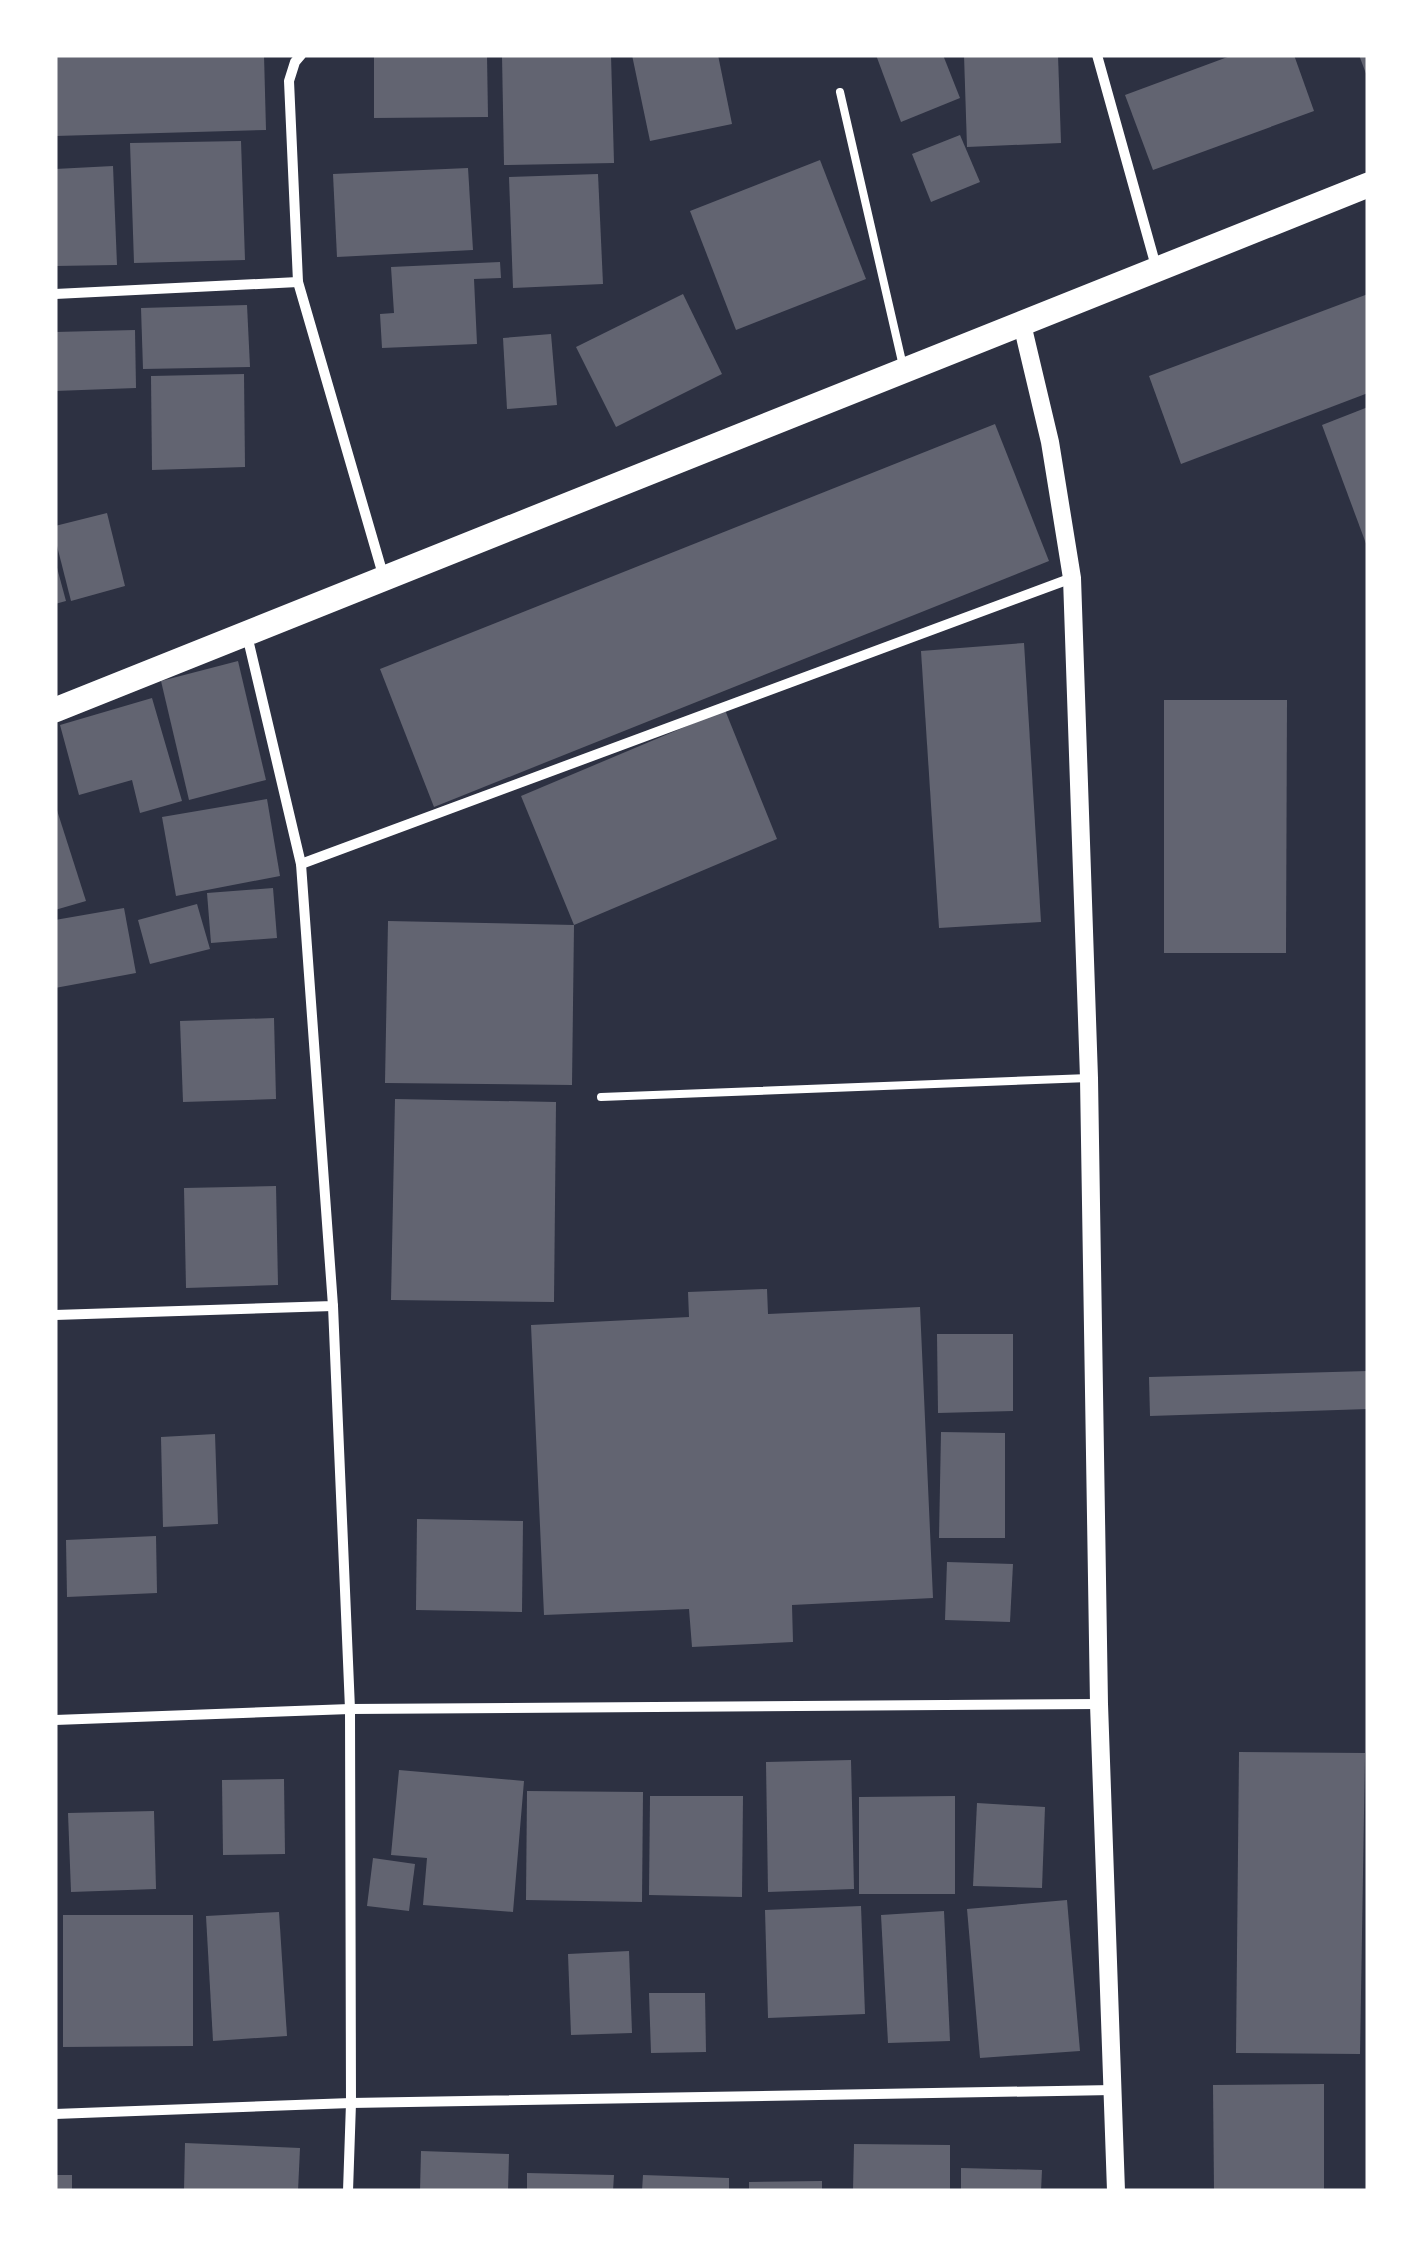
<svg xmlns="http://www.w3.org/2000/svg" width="1423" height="2246" font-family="Quicksand,sans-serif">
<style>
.building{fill:#626471}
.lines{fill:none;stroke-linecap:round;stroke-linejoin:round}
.service{stroke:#fff;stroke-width:8}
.minor{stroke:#fff;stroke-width:10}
.tertiary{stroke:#fff;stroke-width:18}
.primary{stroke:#fff;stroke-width:25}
</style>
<rect width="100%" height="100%" fill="#2d3142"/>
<g class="building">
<path d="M55 55H264L266 130 55 136Z"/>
<path d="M374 55H487L488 117 374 118Z"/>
<path d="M502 55H611L614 163 504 165Z"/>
<path d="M632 55H718L732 124 650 141Z"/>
<path d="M876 55H943L960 98 901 122Z"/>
<path d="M964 55H1058L1061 143 967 147Z"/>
<path d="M1233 55H1294L1314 111 1153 170 1125 95Z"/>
<path d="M1359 55H1368V79Z"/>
<path d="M960 135 980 182 931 202 912 154Z"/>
<path d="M241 141 245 260 134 263 130 143Z"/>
<path d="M820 160 866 279 736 330 690 211Z"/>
<path d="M113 166 117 265 55 266V169Z"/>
<path d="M468 168 473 250 337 257 333 174Z"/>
<path d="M598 174 603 284 513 288 509 177Z"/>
<path d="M500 262 501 278 474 279 477 344 382 348 380 314 394 313 391 267Z"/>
<path d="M683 294 722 374 616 427 576 347Z"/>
<path d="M1368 294V393L1181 464 1149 376Z"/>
<path d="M247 305 250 367 143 369 141 308Z"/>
<path d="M135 330 136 388 55 391V332Z"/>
<path d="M551 334 557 405 507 409 503 338Z"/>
<path d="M244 374 245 467 152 470 151 376Z"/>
<path d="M1368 407V549L1322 425Z"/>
<path d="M995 424 1049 561 434 807 380 669Z"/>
<path d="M107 513 125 586 71 601 55 538V526Z"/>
<path d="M56 564 66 601 55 604V565Z"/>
<path d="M1024 643 1041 922 939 928 921 651Z"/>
<path d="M238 661 266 780 189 800 161 681Z"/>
<path d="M152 698 182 801 140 813 132 780 79 795 60 725Z"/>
<path d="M1164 700H1287L1286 953H1164Z"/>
<path d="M725 710 777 839 574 925 521 796Z"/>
<path d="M267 799 280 876 176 896 162 817Z"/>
<path d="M55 804 86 901 55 910Z"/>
<path d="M273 888 277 938 211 943 207 893Z"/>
<path d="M197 904 210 949 150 964 138 920Z"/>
<path d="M124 908 136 973 55 988V920Z"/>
<path d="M388 921 574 925 572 1085 385 1083Z"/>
<path d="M274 1018 276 1099 183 1102 180 1021Z"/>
<path d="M395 1099 556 1102 554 1302 391 1300Z"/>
<path d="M276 1186 278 1285 186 1288 184 1188Z"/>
<path d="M767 1289 768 1314 920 1307 933 1598 792 1605 793 1642 692 1647 689 1609 544 1615 531 1325 689 1317 688 1292Z"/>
<path d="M937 1334H1013V1411L938 1413Z"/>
<path d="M1368 1371V1409L1150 1416 1149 1377Z"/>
<path d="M941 1432 1005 1433V1538H939Z"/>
<path d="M215 1434 218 1524 163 1527 161 1437Z"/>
<path d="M417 1519 523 1521 522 1612 416 1610Z"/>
<path d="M156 1536 157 1593 67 1597 66 1540Z"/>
<path d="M947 1562 1013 1564 1010 1622 945 1620Z"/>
<path d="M1239 1752 1365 1753 1360 2054 1236 2053Z"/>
<path d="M851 1760 854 1889 768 1892 766 1762Z"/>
<path d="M399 1770 524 1781 513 1912 423 1905 427 1858 391 1855Z"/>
<path d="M284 1779 285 1854 223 1855 222 1780Z"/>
<path d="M527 1791 643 1792 642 1902 526 1900Z"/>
<path d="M650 1796H743L742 1897 649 1895Z"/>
<path d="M955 1796V1894H859V1797Z"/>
<path d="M977 1803 1045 1807 1042 1888 973 1886Z"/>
<path d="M154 1811 156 1889 71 1892 68 1813Z"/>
<path d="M373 1858 415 1864 409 1911 367 1906Z"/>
<path d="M1067 1900 1080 2051 980 2058 967 1909Z"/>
<path d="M861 1906 865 2014 768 2018 765 1910Z"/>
<path d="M944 1911 950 2041 888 2043 881 1915Z"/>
<path d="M279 1912 287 2036 213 2041 206 1916Z"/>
<path d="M63 1915H193V2046L63 2047Z"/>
<path d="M629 1951 632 2033 571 2035 568 1954Z"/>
<path d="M649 1993H705L706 2052 651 2053Z"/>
<path d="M1324 2084V2191H1214L1213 2085Z"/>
<path d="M185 2143 300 2148 298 2191H184Z"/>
<path d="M854 2144 950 2145V2191H853Z"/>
<path d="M421 2151 509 2154 508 2191H420Z"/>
<path d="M961 2168 1042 2170 1041 2191H961Z"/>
<path d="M527 2173 614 2175 613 2191H527Z"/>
<rect x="55" y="2175" width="17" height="16"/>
<path d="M643 2175 729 2178V2191H642Z"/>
<path d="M822 2181V2191H749V2182Z"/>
</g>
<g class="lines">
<g class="service">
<path d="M840 92 903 366"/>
<path d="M601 1097 1089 1078"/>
</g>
<g class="minor">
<path d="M301 55 295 62 289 81 298 282 384 578"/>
<path d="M1097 55 1157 270"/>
<path d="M55 294 298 282"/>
<path d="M301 864 1072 578"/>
<path d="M333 1306 350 1709 351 2103 348 2191"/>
<path d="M55 1315 333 1306 301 864 247 635"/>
<path d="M55 1720 350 1709 1099 1704"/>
<path d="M55 2114 351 2103 1113 2090"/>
</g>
<path class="tertiary" d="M1022 324 1050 442 1072 578 1089 1078 1099 1704 1116 2191"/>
<path class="primary" d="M55 710 1368 185"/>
</g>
<rect width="1423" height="2246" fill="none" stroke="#ffffff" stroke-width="115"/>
</svg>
